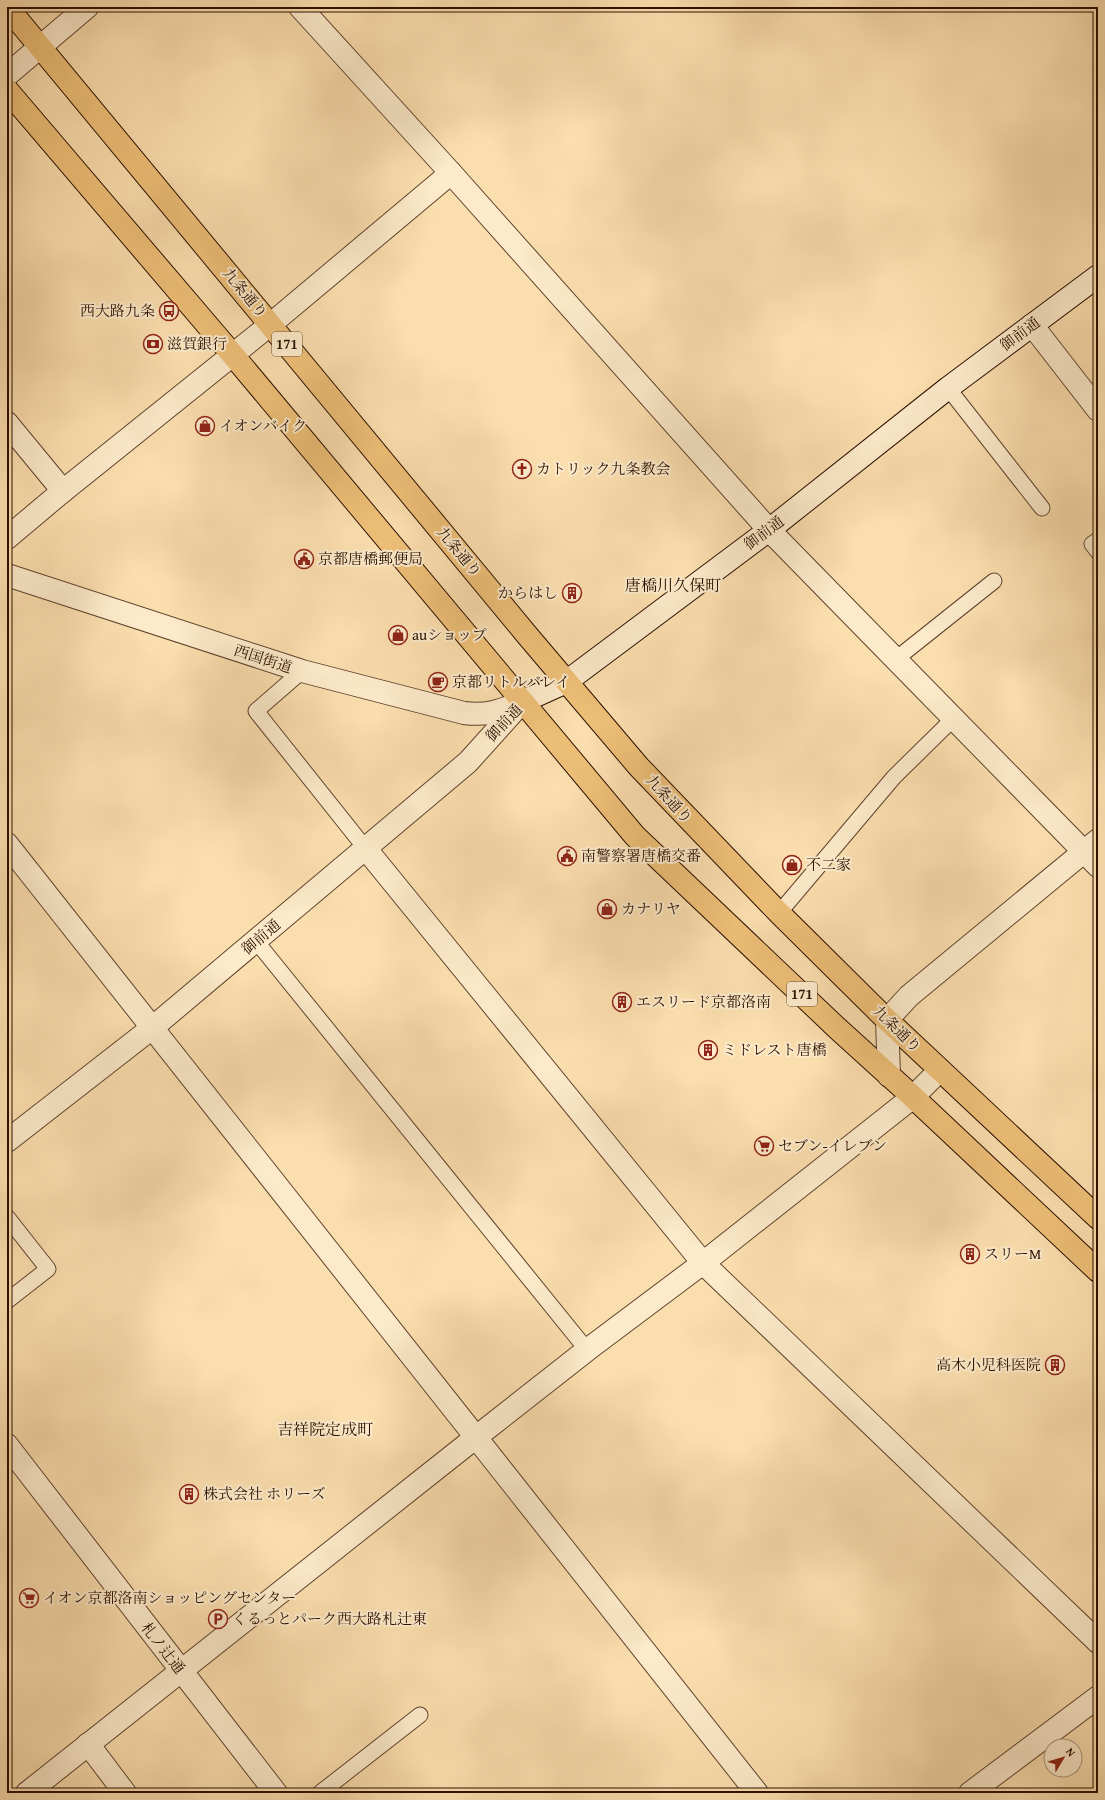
<svg xmlns="http://www.w3.org/2000/svg" width="1105" height="1800" font-family="'Gentium Book Plus','Noto Serif JP',serif">
<style>
.lines{fill:none;stroke-linecap:round;stroke-linejoin:round}
.lane-casing{stroke:#5f432c;stroke-width:17}
.street-casing{stroke:#5f432c;stroke-width:24}
.secondary-casing{stroke:#2b0f00;stroke-width:24}
.highway-casing{stroke:#2b0f00;stroke-width:24}
.lane{stroke:#fceaca;stroke-width:15}
.street{stroke:#fceaca;stroke-width:22}
.secondary{stroke:#fceaca;stroke-width:22}
.highway{stroke:#eebf77;stroke-width:22}
.labels{text-anchor:middle;stroke-width:4;stroke-linejoin:round;paint-order:stroke}
.shield{fill:#fceaca;stroke:#6a513d;stroke-width:1}
.shield-label{font-size:14px;font-weight:bold;fill:#2b0f00}
.street-label{font-size:15px;fill:#2b0f00;stroke:#fceaca}
.poi-label{font-size:15px;fill:#2b0f00;stroke:#fceaca;text-anchor:start}
.neighbourhood-label{font-size:16px;fill:#2b0f00;stroke:#fceaca}
</style>
<rect width="100%" height="100%" fill="#fbdeae"/>
<filter id="stains"><feTurbulence type="fractalNoise" baseFrequency=".005" numOctaves="4"/><feColorMatrix values="0 0 0 0 .2 0 0 0 0 .09 0 0 0 0 .02 0 0 0 .5 -.17"/></filter>
<radialGradient id="worn" r=".72"><stop offset=".6" stop-color="#630" stop-opacity="0"/><stop offset="1" stop-color="#630" stop-opacity=".3"/></radialGradient>
<g class="lines">
<defs>
<g id="lane">
<path d="M948 388 1042 508"/>
<path d="M1098 540 1092 544 1098 552"/>
<path d="M896 659 994 581"/>
<path d="M302 671 256 711 366 849"/>
<path d="M779 913 894 777 954 718"/>
<path d="M256 941 587 1350"/>
<path d="M7 1217 48 1269 7 1301"/>
<path d="M320 1793 420 1715"/>
</g>
<g id="street">
<path d="M300 7 451 173 769 530 1098 866"/>
<path d="M7 75 87 7"/>
<path d="M1032 325 1098 410"/>
<path d="M7 423 63 491"/>
<path d="M7 538 63 491 271 324 451 173"/>
<path d="M7 575 302 671 464 713C487 716 499 711 519 703"/>
<path d="M7 844 757 1793"/>
<path d="M366 849 703 1263 1098 1642"/>
<path d="M889 1076 887 1020 909 996 1098 840"/>
<path d="M7 1141 152 1028 468 762 522 702"/>
<path d="M7 1445 276 1793"/>
<path d="M88 1744 125 1793"/>
<path d="M27 1793 475 1438 587 1350 703 1263 913 1097 940 1070"/>
<path d="M970 1793 1098 1697"/>
</g>
<path id="secondary" d="M522 702 566 682 769 530 948 388 1098 276"/>
<g id="highway">
<path d="M7 7 527 635 639 767 779 913 887 1020 1098 1218"/>
<path d="M7 90 232 354 635 836 837 1028 913 1097 1098 1271"/>
</g>
</defs>
<use href="#lane" class="lane-casing"/>
<use href="#street" class="street-casing"/>
<use href="#secondary" class="secondary-casing"/>
<use href="#highway" class="highway-casing"/>
<use href="#lane" class="lane"/>
<use href="#street" class="street"/>
<use href="#secondary" class="secondary"/>
<use href="#highway" class="highway"/>
</g>
<defs>
<symbol id="bus-ring" viewBox="-11 -11 22 22"><circle r="9.5" fill="#fceaca" stroke="#8f2418" stroke-width="1.5"/><path d="M-5-6H5V4H4V6H2V4H-2V6H-4V4H-5ZM-3.5-4V0h7V-4ZM-3.5 1.2v1.5H-2V1.2ZM2 1.2v1.5H3.5V1.2Z" fill="#8f2418"/></symbol>
<symbol id="bank-ring" viewBox="-11 -11 22 22"><circle r="9.5" fill="#fceaca" stroke="#8f2418" stroke-width="1.5"/><path d="M-6-4H6V4H-6ZM0-2.3a2.3 2.3 0 1 0 0 4.6a2.3 2.3 0 1 0 0-4.6Z" fill="#8f2418"/></symbol>
<symbol id="shop-ring" viewBox="-11 -11 22 22"><circle r="9.5" fill="#fceaca" stroke="#8f2418" stroke-width="1.5"/><path d="M-5-2.5h2.3a2.7 3.5 0 0 1 5.4 0H5L5.5 6h-11ZM-1.5-2.5h3a1.5 2.3 0 0 0-3 0Z" fill="#8f2418"/></symbol>
<symbol id="church-ring" viewBox="-11 -11 22 22"><circle r="9.5" fill="#fceaca" stroke="#8f2418" stroke-width="1.5"/><path d="M-1.2-6h2.4v3.5h3.3v2.4h-3.3V6h-2.4V-.1h-3.3v-2.4h3.3Z" fill="#8f2418"/></symbol>
<symbol id="civic-ring" viewBox="-11 -11 22 22"><circle r="9.5" fill="#fceaca" stroke="#8f2418" stroke-width="1.5"/><path d="M-.6-6.5H3V-4.5H.6V-3L4-1V1h2V6H-6V1h2V-1L-.6-3ZM-1.2 2.5V6h2.4V2.5Z" fill="#8f2418"/></symbol>
<symbol id="building-ring" viewBox="-11 -11 22 22"><circle r="9.5" fill="#fceaca" stroke="#8f2418" stroke-width="1.5"/><path d="M-4-6H4V6H1V3H-1V6H-4ZM-2.5-4.3h1.7v1.8h-1.7ZM.8-4.3h1.7v1.8H.8ZM-2.5-1h1.7V.8h-1.7ZM.8-1h1.7V.8H.8Z" fill="#8f2418"/></symbol>
<symbol id="cafe-ring" viewBox="-11 -11 22 22"><circle r="9.5" fill="#fceaca" stroke="#8f2418" stroke-width="1.5"/><path d="M-5.5-4.5H6V0H3Q3 3.5 0 3.5H-2.5Q-5.5 3.5-5.5 0ZM3-3.2v2h1.7v-2ZM-6 4.5H4V6H-6Z" fill="#8f2418"/></symbol>
<symbol id="supermarket-ring" viewBox="-11 -11 22 22"><circle r="9.5" fill="#fceaca" stroke="#8f2418" stroke-width="1.5"/><path d="M-6-5.5h2.5l.6 2H6L4.5 2H-2.5L-4.4-4H-6ZM-1.5 3.2a1.3 1.3 0 1 0 .1 0ZM3 3.2a1.3 1.3 0 1 0 .1 0Z" fill="#8f2418"/></symbol>
<symbol id="parking-ring" viewBox="-11 -11 22 22"><circle r="9.5" fill="#fceaca" stroke="#8f2418" stroke-width="1.5"/><path d="M-3.5-5.5H1a3.5 3.5 0 0 1 0 7H-1V5.5H-3.5ZM-1-3.4V-.6H.8a1.4 1.4 0 0 0 0-2.8Z" fill="#8f2418"/></symbol>
</defs>
<g fill-rule="evenodd">
<use href="#bus-ring" x="158" y="300" width="22" height="22"/>
<use href="#bank-ring" x="142" y="333" width="22" height="22"/>
<use href="#shop-ring" x="194" y="415" width="22" height="22"/>
<use href="#church-ring" x="511" y="458" width="22" height="22"/>
<use href="#civic-ring" x="293" y="548" width="22" height="22"/>
<use href="#building-ring" x="561" y="582" width="22" height="22"/>
<use href="#shop-ring" x="387" y="624" width="22" height="22"/>
<use href="#cafe-ring" x="427" y="671" width="22" height="22"/>
<use href="#civic-ring" x="556" y="845" width="22" height="22"/>
<use href="#shop-ring" x="781" y="854" width="22" height="22"/>
<use href="#shop-ring" x="596" y="898" width="22" height="22"/>
<use href="#building-ring" x="611" y="991" width="22" height="22"/>
<use href="#building-ring" x="697" y="1039" width="22" height="22"/>
<use href="#supermarket-ring" x="753" y="1135" width="22" height="22"/>
<use href="#building-ring" x="959" y="1243" width="22" height="22"/>
<use href="#building-ring" x="1044" y="1354" width="22" height="22"/>
<use href="#building-ring" x="178" y="1483" width="22" height="22"/>
<use href="#supermarket-ring" x="18" y="1587" width="22" height="22"/>
<use href="#parking-ring" x="207" y="1608" width="22" height="22"/>
</g>
<g class="labels">
<g class="shield">
<rect x="272" y="332" width="30" height="24" rx="3"/>
<rect x="787" y="982" width="30" height="24" rx="3"/>
</g>
<g class="shield-label">
<text x="287" y="349">171</text>
<text x="802" y="999">171</text>
</g>
<g class="street-label">
<text transform="translate(245 293) rotate(50)" y="5">九条通り</text>
<text transform="translate(1020 334) rotate(-37)" y="5">御前通</text>
<text transform="translate(764 533) rotate(-37)" y="5">御前通</text>
<text transform="translate(459 552) rotate(50)" y="5">九条通り</text>
<text transform="translate(263 659) rotate(18)" y="5">西国街道</text>
<text transform="translate(504 723) rotate(-47)" y="5">御前通</text>
<text transform="translate(669 799) rotate(47)" y="5">九条通り</text>
<text transform="translate(261 937) rotate(-40)" y="5">御前通</text>
<text transform="translate(897 1029) rotate(44)" y="5">九条通り</text>
<text transform="translate(163 1648) rotate(52)" y="5">札ノ辻通</text>
</g>
<g class="poi-label">
<text x="155" y="316" text-anchor="end">西大路九条</text>
<text x="167" y="349">滋賀銀行</text>
<text x="219" y="431">イオンバイク</text>
<text x="536" y="474">カトリック九条教会</text>
<text x="318" y="564">京都唐橋郵便局</text>
<text x="558" y="598" text-anchor="end">からはし</text>
<text x="412" y="640">auショップ</text>
<text x="452" y="687">京都リトルバレイ</text>
<text x="581" y="861">南警察署唐橋交番</text>
<text x="806" y="870">不二家</text>
<text x="621" y="914">カナリヤ</text>
<text x="636" y="1007">エスリード京都洛南</text>
<text x="722" y="1055">ミドレスト唐橋</text>
<text x="778" y="1151">セブン-イレブン</text>
<text x="984" y="1259">スリーM</text>
<text x="1041" y="1370" text-anchor="end">高木小児科医院</text>
<text x="203" y="1499">株式会社 ホリーズ</text>
<text x="43" y="1603">イオン京都洛南ショッピングセンター</text>
<text x="232" y="1624">くるっとパーク西大路札辻東</text>
</g>
<g class="neighbourhood-label">
<text x="673" y="591">唐橋川久保町</text>
<text x="325" y="1435">吉祥院定成町</text>
</g>
</g>
<rect width="1105" height="1800" fill="none" stroke="#fbdeae" stroke-width="24"/>
<rect x="8" y="8" width="1089" height="1784" fill="none" stroke="#2b0f00" stroke-width="2"/>
<rect x="12" y="12" width="1081" height="1776" fill="none" stroke="#2b0f00"/>
<g transform="translate(1063 1758) rotate(52)"><circle r="19" fill="#fceaca" stroke="#a89279"/>
<path d="M0-3L7 15L0 10L-7 15Z" fill="#8f2418"/>
<text y="-6" font-size="11" font-weight="bold" text-anchor="middle" fill="#2b0f00">N</text>
</g>
<rect width="100%" height="100%" filter="url(#stains)"/>
<rect width="100%" height="100%" fill="url(#worn)"/>
</svg>
